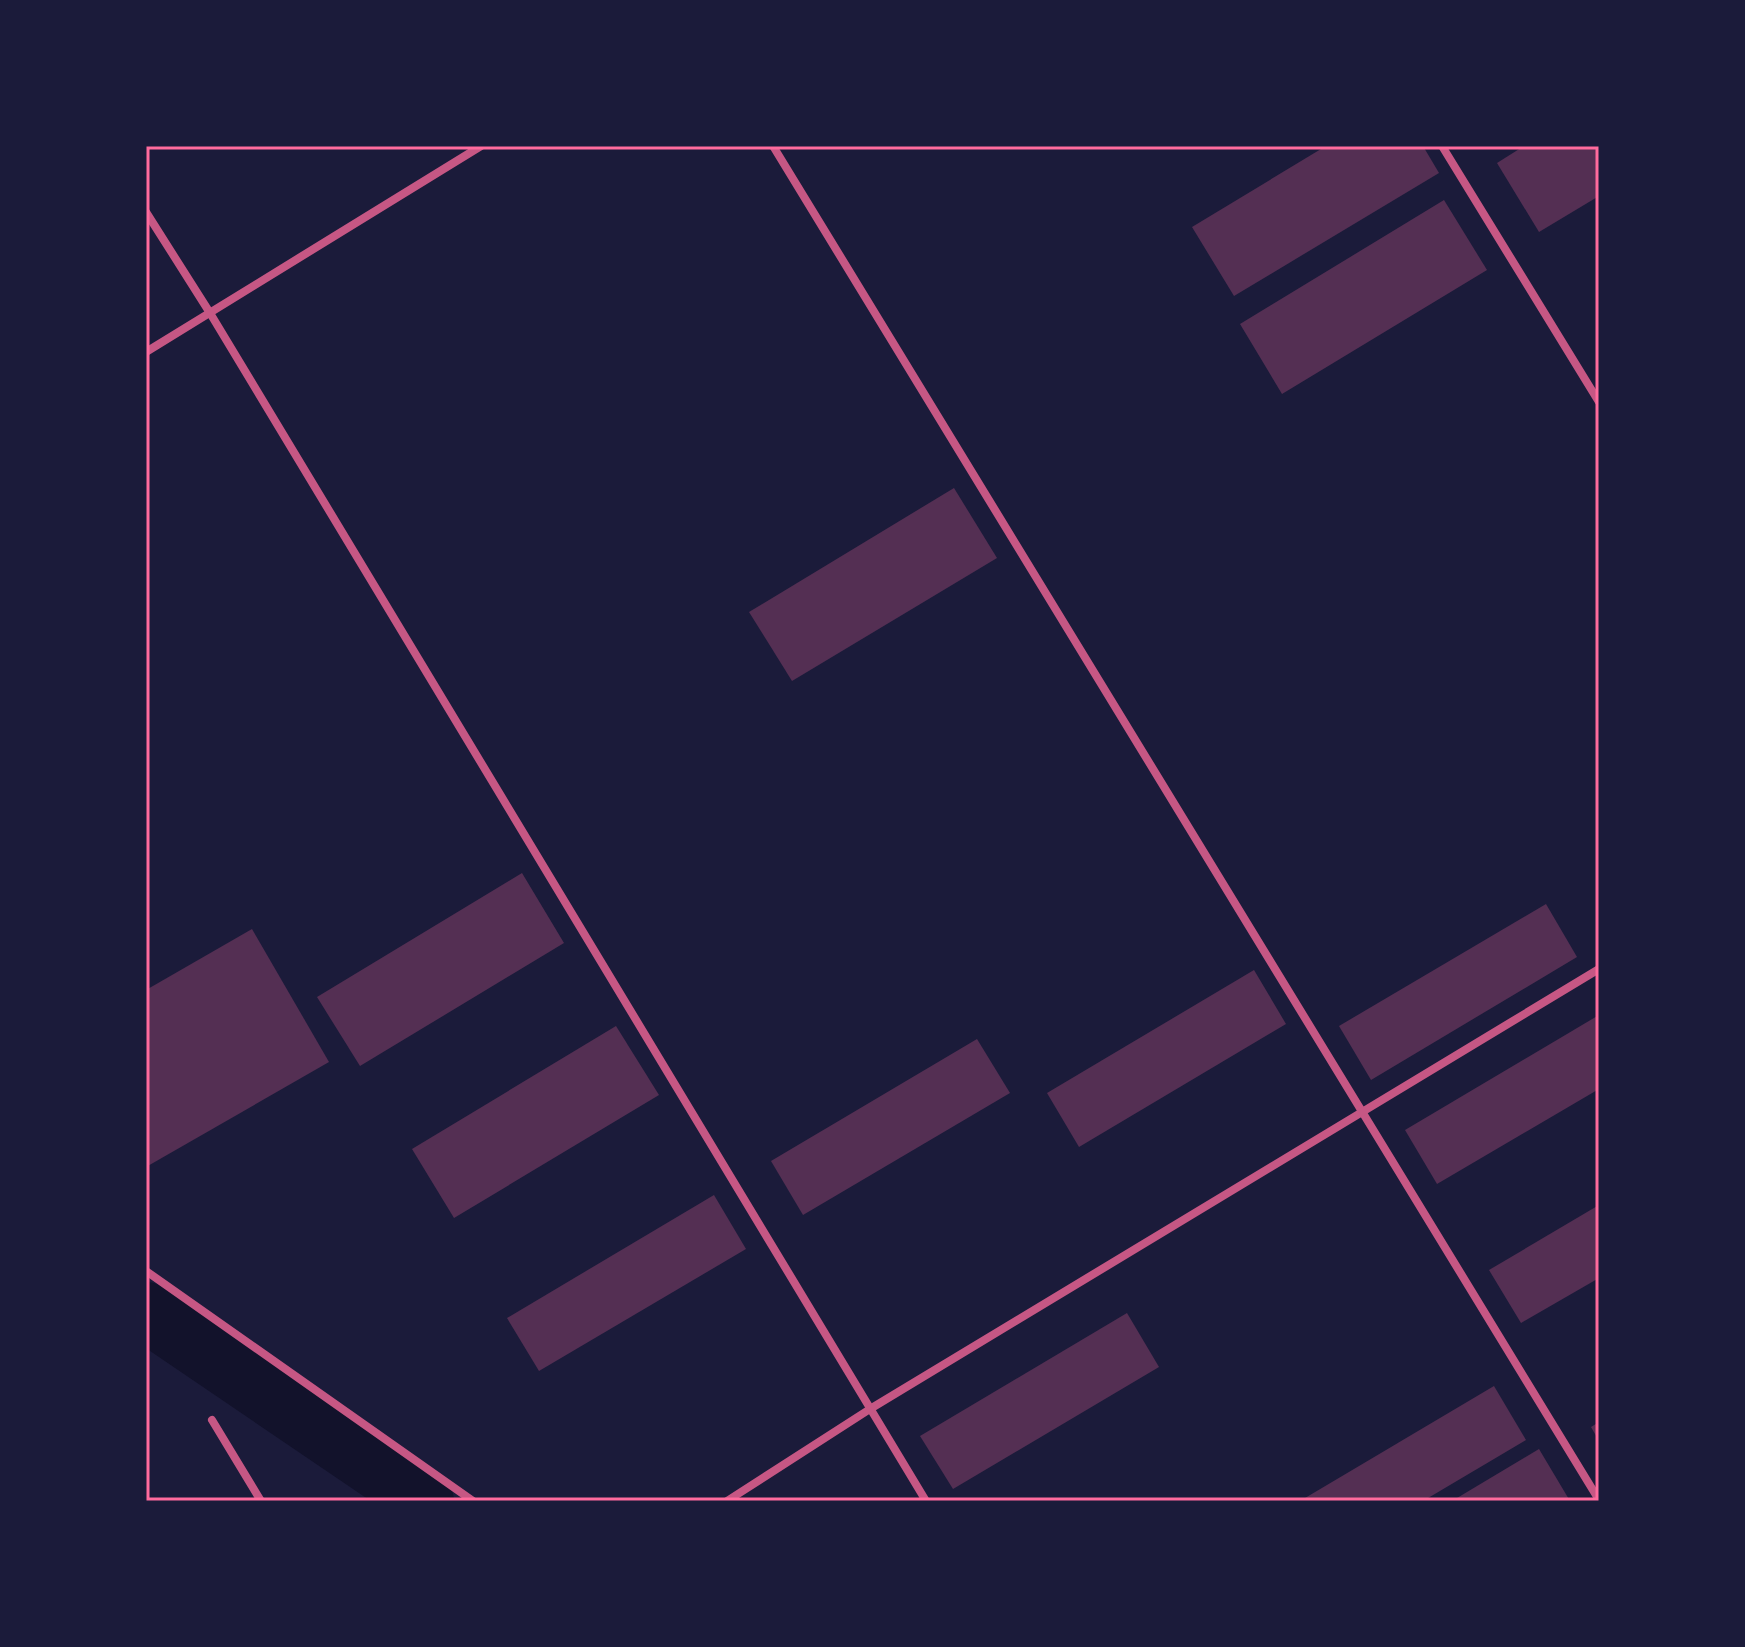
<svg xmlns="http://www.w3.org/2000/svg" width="1745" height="1647" font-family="'DejaVu Sans',sans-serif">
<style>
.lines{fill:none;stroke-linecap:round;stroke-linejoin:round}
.river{stroke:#12122b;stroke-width:60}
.building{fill:#542f53}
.minor{stroke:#c65784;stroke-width:8}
.neatline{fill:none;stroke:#ff6b9d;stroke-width:3}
</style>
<rect width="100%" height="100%" fill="#1b1b3a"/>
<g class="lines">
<path class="river" d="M146 1312 424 1501"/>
</g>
<g class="building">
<path d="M1326 146H1423L1439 173 1234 296 1192 227Z"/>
<path d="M1524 146H1599V196L1539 232 1497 163Z"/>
<path d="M1444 200 1487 270 1282 394 1240 324Z"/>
<path d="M954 488 997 558 792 681 749 612Z"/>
<path d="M522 873 564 943 360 1066 317 997Z"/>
<path d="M1546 904 1577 957 1371 1080 1339 1026Z"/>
<path d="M252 929 329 1062 146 1167V990Z"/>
<path d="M1254 970 1286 1024 1079 1147 1047 1093Z"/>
<path d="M1599 1015V1089L1437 1184 1405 1130Z"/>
<path d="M616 1026 659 1095 454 1218 412 1149Z"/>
<path d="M977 1039 1010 1093 803 1215 771 1161Z"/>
<path d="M714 1195 746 1249 539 1371 507 1318Z"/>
<path d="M1599 1205V1278L1521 1323 1489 1270Z"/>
<path d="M1127 1313 1159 1367 953 1489 920 1436Z"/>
<path d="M1494 1386 1526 1440 1423 1501H1300Z"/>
<path d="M1599 1422V1441L1591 1427Z"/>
<path d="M1539 1449 1570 1501H1452Z"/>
</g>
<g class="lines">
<g class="minor">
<path d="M773 146 1599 1500"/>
<path d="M1442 146 1599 402"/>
<path d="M146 212 210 313 926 1501"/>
<path d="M146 352 481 146"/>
<path d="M146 1271 473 1501"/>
<path d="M212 1420 261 1501"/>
<path d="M727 1501 870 1409 1599 969"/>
</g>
</g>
<rect width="1745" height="1647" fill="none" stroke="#1b1b3a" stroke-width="296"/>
<rect x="148" y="148" width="1449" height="1351" class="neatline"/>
</svg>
